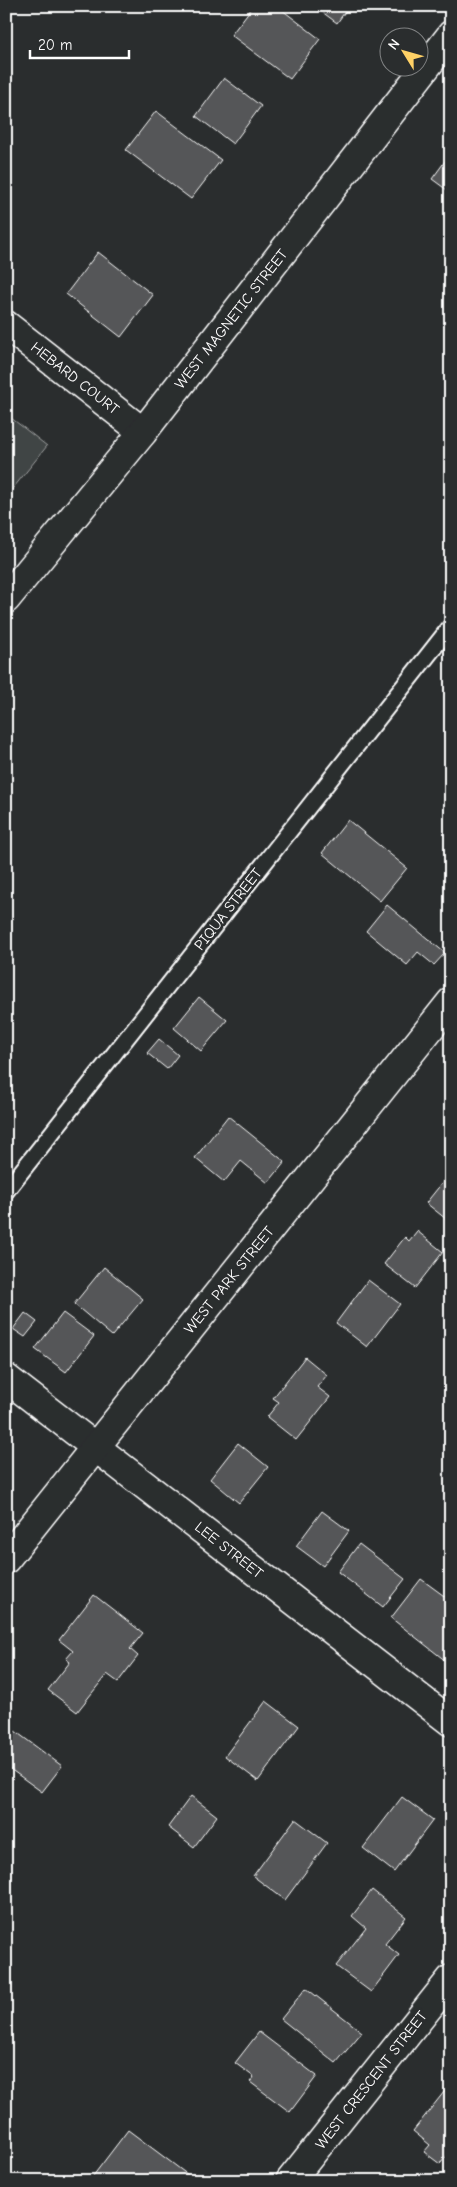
<svg xmlns="http://www.w3.org/2000/svg" width="457" height="2187" font-family="'Comic Neue',sans-serif">
<style>
.green{fill:#414445;stroke:#a0a2a2}
.building{fill:#555758;stroke:#fff}
.lines{fill:none;stroke-linecap:round;stroke-linejoin:round}
.service-casing{stroke:#fff;stroke-width:19}
.minor-casing{stroke:#fff;stroke-width:31}
.service{stroke:#2a2d2e;stroke-width:15}
.minor{stroke:#2a2d2e;stroke-width:28}
.labels{text-anchor:middle;stroke-width:5;stroke-linejoin:round;paint-order:stroke}
.street-label{font-size:15px;fill:#fff;stroke:#2a2d2e}
</style>
<rect width="100%" height="100%" fill="#2a2d2e"/>
<filter id="ink" filterUnits="userSpaceOnUse"><feTurbulence type="fractalNoise" baseFrequency=".02" numOctaves="2"/><feDisplacementMap in="SourceGraphic" scale="10" xChannelSelector="R" yChannelSelector="G"/><feConvolveMatrix kernelMatrix="1 2 1 2 8 2 1 2 1" color-interpolation-filters="sRGB"/></filter>
<g filter="url(#ink)">
<path class="green" d="M6 414 47 446 6 497Z"/>
<g class="building">
<path d="M253 6H277L320 39 290 79 231 35Z"/>
<path d="M314 6H349L337 23Z"/>
<path d="M224 78 261 106 233 144 196 116Z"/>
<path d="M156 111 221 160 191 199 126 150Z"/>
<path d="M451 153V193L432 179Z"/>
<path d="M98 252 153 295 121 337 66 294Z"/>
<path d="M348 820 407 868 380 901 322 853Z"/>
<path d="M387 905 445 953 434 965 418 952 407 965 366 931Z"/>
<path d="M199 997 227 1020 201 1051 174 1028Z"/>
<path d="M159 1039 178 1055 167 1069 147 1053Z"/>
<path d="M228 1116 285 1162 268 1183 241 1161 224 1182 195 1158Z"/>
<path d="M450 1173H451V1223L426 1203Z"/>
<path d="M417 1231 443 1252 415 1288 384 1264 405 1237 409 1241Z"/>
<path d="M104 1267 143 1299 112 1336 74 1304Z"/>
<path d="M368 1280 400 1304 367 1347 336 1323Z"/>
<path d="M25 1313 37 1322 25 1337 13 1329Z"/>
<path d="M63 1313 94 1336 66 1372 35 1349Z"/>
<path d="M305 1357 327 1375 317 1387 330 1397 296 1440 267 1417 279 1402 273 1398Z"/>
<path d="M238 1443 268 1467 239 1503 210 1479Z"/>
<path d="M322 1511 349 1531 323 1566 296 1546Z"/>
<path d="M359 1544 405 1579 383 1607 338 1572Z"/>
<path d="M421 1579 451 1601V1665L391 1618Z"/>
<path d="M94 1595 143 1633 130 1649 138 1656 118 1682 107 1674 77 1712 48 1690 70 1662 66 1659 73 1651 59 1640Z"/>
<path d="M266 1701 299 1726 258 1781 225 1756Z"/>
<path d="M15 1731 62 1766 42 1792 6 1766V1742Z"/>
<path d="M191 1796 217 1816 194 1847 168 1827Z"/>
<path d="M402 1797 433 1820 394 1872 363 1848Z"/>
<path d="M295 1819 327 1843 285 1900 253 1876Z"/>
<path d="M372 1890 406 1917 385 1944 399 1955 371 1992 336 1966 366 1928 352 1916Z"/>
<path d="M306 1988 362 2032 336 2063 281 2019Z"/>
<path d="M259 2032 317 2076 290 2112 250 2082 254 2077 235 2063Z"/>
<path d="M448 2087 451 2090V2151L440 2164 424 2152 430 2145 413 2131Z"/>
<path d="M128 2130 196 2181H99L93 2176Z"/>
</g>
<g class="lines">
<defs>
<path id="service" d="M6 1191 451 626"/>
<g id="minor">
<path d="M6 325 143 432"/>
<path d="M6 599 143 432 451 35"/>
<path d="M6 1378 451 1722"/>
<path d="M6 1559 451 1002"/>
<path d="M290 2181 451 1979"/>
</g>
</defs>
<use href="#service" class="service-casing"/>
<use href="#minor" class="minor-casing"/>
<use href="#service" class="service"/>
<use href="#minor" class="minor"/>
</g>
</g>
<g class="labels">
<g class="street-label">
<text transform="translate(231 319) rotate(-52)" y="5">WEST MAGNETIC STREET</text>
<text transform="translate(75 378) rotate(38)" y="5">HEBARD COURT</text>
<text transform="translate(228 909) rotate(-52)" y="5">PIQUA STREET</text>
<text transform="translate(229 1280) rotate(-51)" y="5">WEST PARK STREET</text>
<text transform="translate(229 1550) rotate(38)" y="5">LEE STREET</text>
<text transform="translate(371 2080) rotate(-52)" y="5">WEST CRESCENT STREET</text>
</g>
</g>
<rect width="457" height="2187" fill="none" stroke="#2a2d2e" stroke-width="25"/>
<rect x="12" y="12" width="432" height="2162" fill="none" stroke="#fff" stroke-width="2" filter="url(#ink)"/>
<g transform="translate(404 52) rotate(307)"><circle r="24" fill="#2a2d2e" stroke="#7f8182"/>
<path d="M0-4L9 19L0 12L-9 19Z" fill="#ffd166"/>
<text y="-8" font-size="14" font-weight="bold" text-anchor="middle" fill="#ffffff">N</text>
</g>
<path d="M30 50v8h99v-8" fill="none" stroke="#ffffff" stroke-width="2.5"/>
<text x="38" y="50" font-size="15" fill="#ffffff" stroke="#2a2d2e" stroke-width="4" paint-order="stroke">20 m</text>
</svg>
